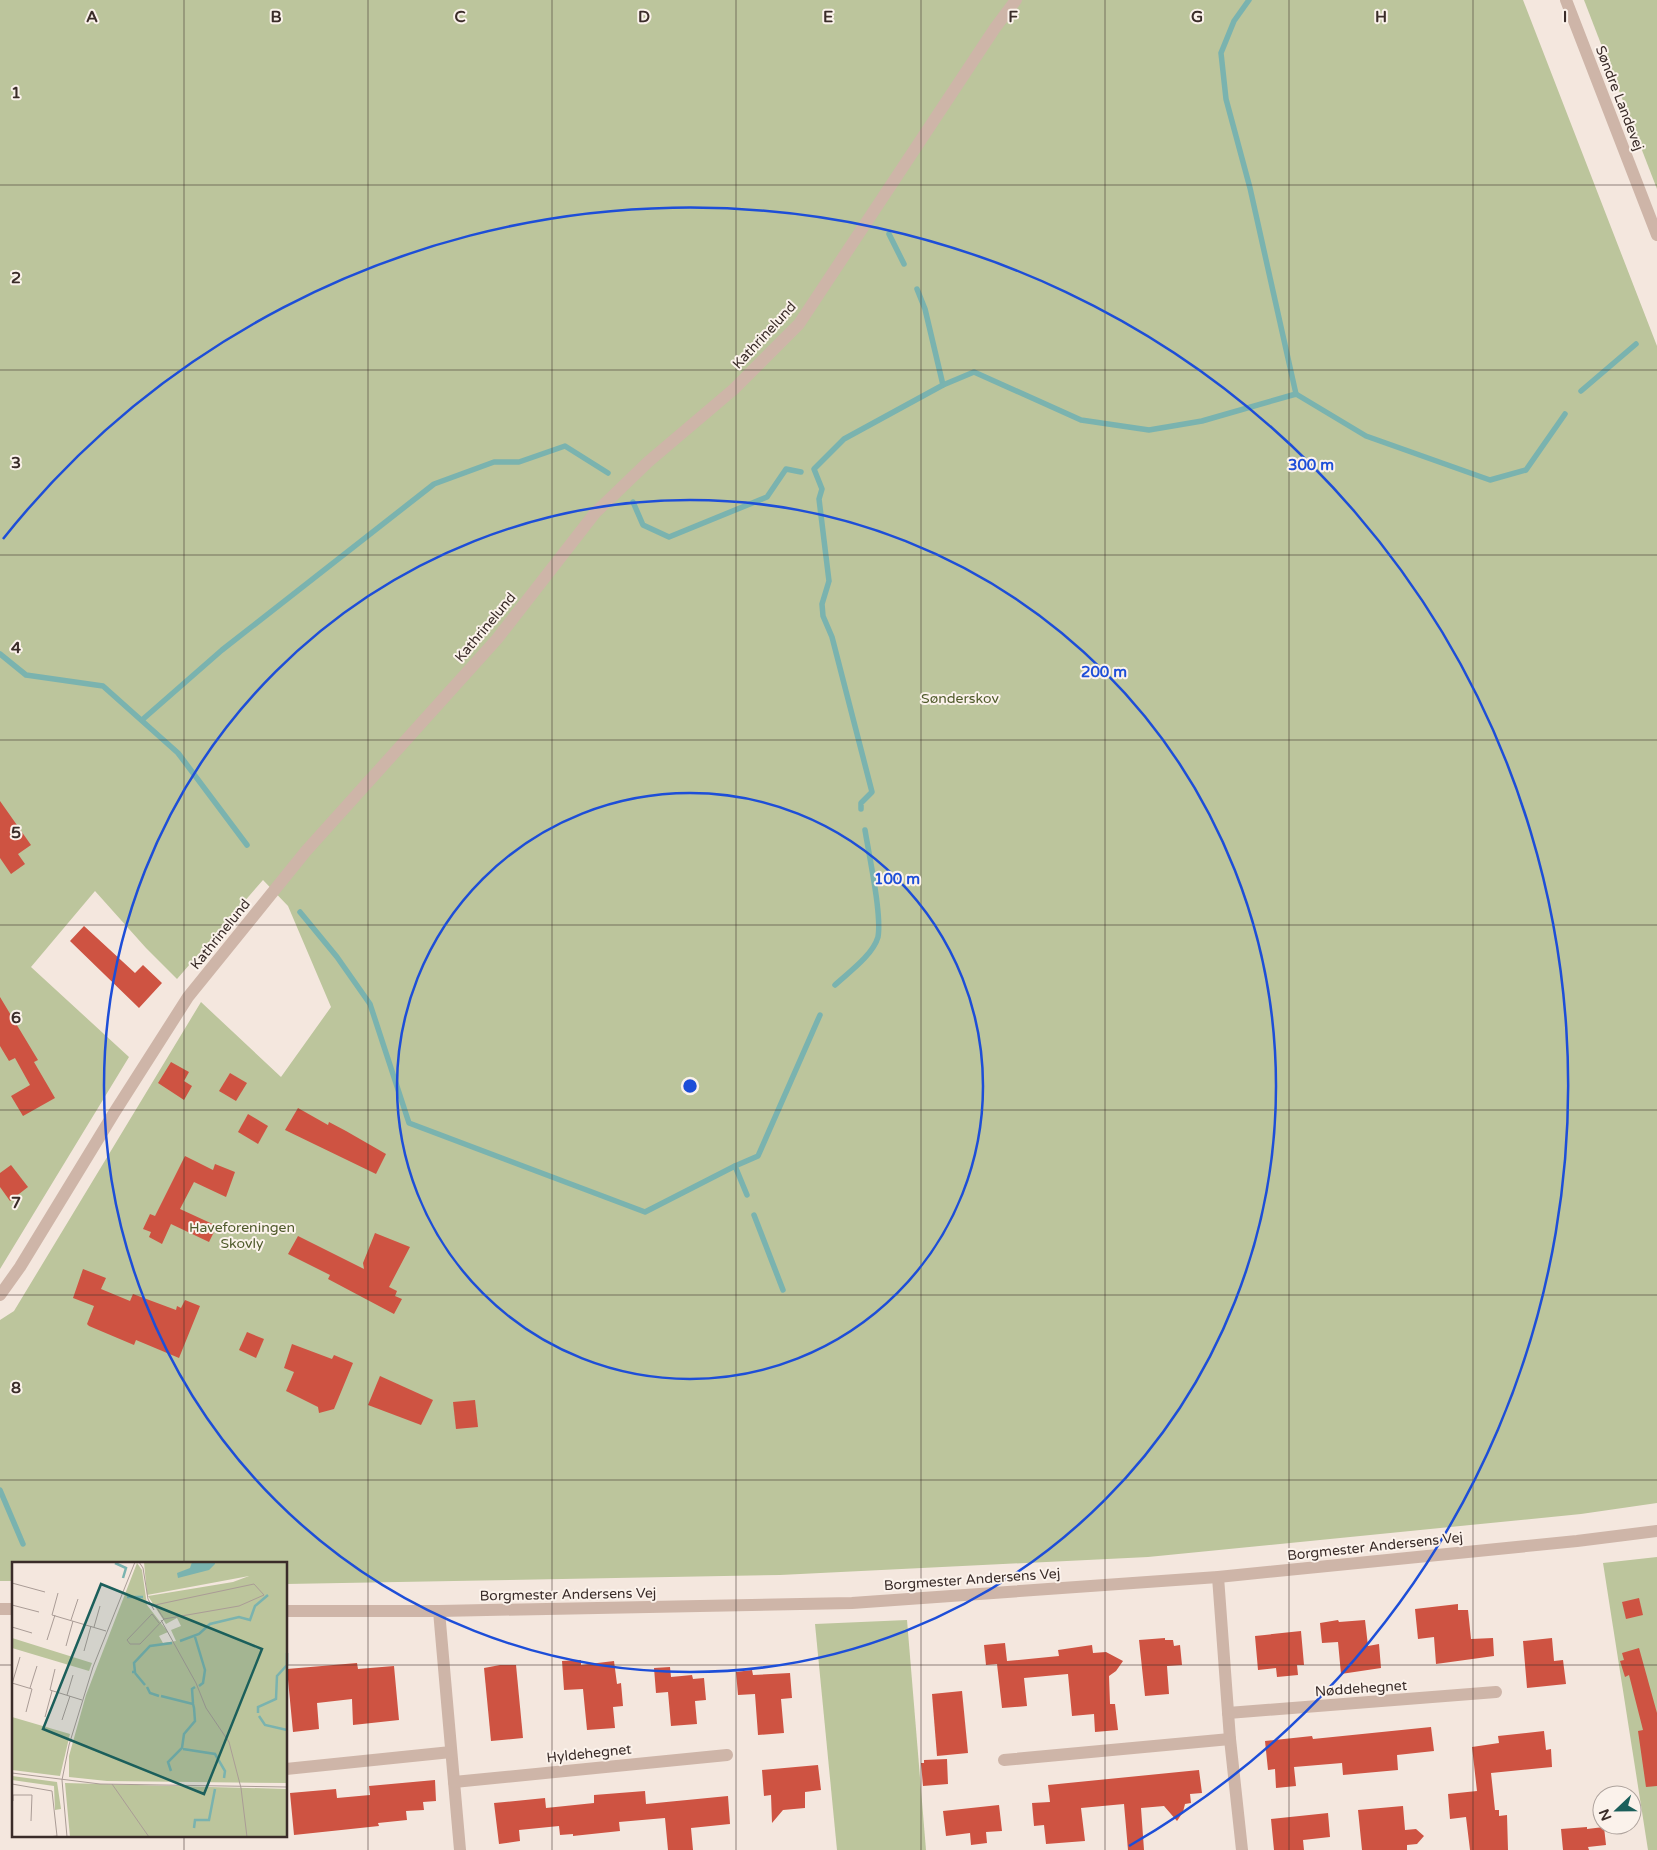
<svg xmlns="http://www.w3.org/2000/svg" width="1657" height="1850" font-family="'Varela Round',sans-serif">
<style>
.green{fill:#bcc59c}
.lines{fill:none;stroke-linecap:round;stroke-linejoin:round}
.stream{stroke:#7ab3af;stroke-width:5.5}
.building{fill:#ce5342}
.minor{stroke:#ceb5a8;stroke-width:12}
.grid{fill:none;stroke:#3a2c29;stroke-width:1;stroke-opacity:0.55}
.ring{fill:none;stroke:#1d4ed8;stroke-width:2.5}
.labels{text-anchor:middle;stroke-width:4;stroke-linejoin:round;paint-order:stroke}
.street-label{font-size:14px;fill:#3a2c29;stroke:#fbf2eb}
.park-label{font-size:14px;fill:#4f5a2b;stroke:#fbf2eb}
.inset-river{fill:none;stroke:#7ab3af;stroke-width:2.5}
.inset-road{fill:none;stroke:#aa9c96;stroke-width:1}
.view{fill:#1b5f5b;fill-opacity:0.15;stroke:#1b5f5b;stroke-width:2.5}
.inset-edge{fill:none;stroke:#3a2c29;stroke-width:2.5}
.grid-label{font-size:16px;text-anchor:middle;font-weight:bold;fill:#3a2c29;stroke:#fbf2eb;stroke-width:4;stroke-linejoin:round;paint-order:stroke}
.centre{fill:#1d4ed8;stroke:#fbf2eb;stroke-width:2.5}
.ring-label{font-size:15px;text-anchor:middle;font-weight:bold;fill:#1d4ed8;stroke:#fbf2eb;stroke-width:4;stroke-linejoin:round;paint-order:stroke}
</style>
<rect width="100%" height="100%" fill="#f4e7de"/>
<g class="green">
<path d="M0 0H1523L1657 346V1503L1581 1514 1148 1557 780 1575 286 1584V1564H14V1581H0V1320L14 1311 201 1002 281 1077 331 1007 288 906 263 880 177 979 146 948 95 891 31 967 129 1057 0 1269Z"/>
<path d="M1584 0H1657V189Z"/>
<path d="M1657 1557V1850H1648L1603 1563Z"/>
<path d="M907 1620 926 1850H837L815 1624Z"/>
</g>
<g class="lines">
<g class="stream">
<path d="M1249 0 1234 21 1221 53 1226 99 1250 188 1296 394"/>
<path d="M889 234 904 264"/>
<path d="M917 289 925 309 943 385"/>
<path d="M1581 391 1636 344"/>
<path d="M633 502 643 525 669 537 767 497 786 469 801 472"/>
<path d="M0 654 26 675 103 686 178 753 247 845"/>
<path d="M142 720 222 650 434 484 494 462H519L565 446 608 473"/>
<path d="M861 809V803L872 792 832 637 823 616 822 604 829 581 819 499 822 489 814 469 844 439 943 385 974 372 1081 420 1149 430 1202 421 1296 394 1366 436 1490 480 1526 470 1565 414"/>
<path d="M300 912 337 957 370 1004 409 1123 645 1212 735 1166 747 1195"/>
<path d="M835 985C848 973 873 955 878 937 882 915 869 855 865 830"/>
<path d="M735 1166 758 1156 820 1015"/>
<path d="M754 1215 783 1290"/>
<path d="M0 1490 23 1544"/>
</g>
</g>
<g class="building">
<path d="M0 801 31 845 18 854 25 864 11 874 0 858Z"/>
<path d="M84 926 135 973 143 965 162 983 139 1008 70 941Z"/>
<path d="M0 997 38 1060 34 1062 55 1098 23 1116 11 1096 30 1085 15 1058 9 1061 0 1046Z"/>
<path d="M171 1062 189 1072 184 1081 192 1086 184 1100 158 1083Z"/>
<path d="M230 1073 247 1083 236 1101 219 1091Z"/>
<path d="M298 1108 328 1125 329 1122 346 1131 386 1154 376 1174 285 1130Z"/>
<path d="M248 1114 268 1126 258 1144 238 1132Z"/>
<path d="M185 1156 213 1170 215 1164 235 1172 226 1197 194 1182 180 1209 217 1226 209 1242 171 1224 162 1244 149 1237 151 1232 143 1229 150 1214 155 1216Z"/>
<path d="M11 1165 28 1187 10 1201 0 1187V1173Z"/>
<path d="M375 1233 410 1247 389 1287 397 1291 395 1296 402 1299 394 1314 328 1279 330 1275 288 1254 298 1236 364 1269 363 1263Z"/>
<path d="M83 1269 106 1278 101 1289 130 1301 133 1294 176 1310 177 1306 181 1308 185 1300 200 1306 179 1358 136 1340 134 1345 89 1326 87 1324 94 1306 73 1298Z"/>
<path d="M247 1332 264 1339 256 1358 239 1350Z"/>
<path d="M292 1344 332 1359 334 1355 353 1363 334 1409 319 1413 318 1407 286 1391 294 1372 284 1368Z"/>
<path d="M380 1376 433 1400 421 1425 368 1405Z"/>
<path d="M475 1400 478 1427 456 1429 453 1402Z"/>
<path d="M1639 1598 1643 1615 1626 1619 1622 1602Z"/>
<path d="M1458 1604V1610H1468L1471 1639 1493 1638 1494 1656 1436 1664 1434 1637 1418 1639 1415 1609Z"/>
<path d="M1338 1620 1339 1622 1365 1620 1368 1646 1379 1644 1381 1668 1341 1674 1338 1642 1322 1643 1320 1623Z"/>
<path d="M1301 1631 1304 1665H1297L1298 1675 1277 1677 1276 1668 1258 1670 1255 1636Z"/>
<path d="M1165 1638V1640H1173L1174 1646 1180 1645 1182 1665 1167 1666 1169 1694 1145 1696 1139 1640Z"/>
<path d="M1552 1638 1554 1661 1563 1660 1566 1684 1527 1688 1523 1641Z"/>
<path d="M1005 1643 1007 1661 1059 1656 1058 1650 1092 1645 1093 1653 1106 1652 1123 1661 1116 1671 1109 1676 1110 1704H1115L1118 1730 1095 1732 1094 1714 1072 1716 1068 1674 1024 1678 1027 1706 1002 1708 997 1664 986 1665 984 1645Z"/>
<path d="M1639 1648 1657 1713V1786L1646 1787 1638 1731 1643 1730 1629 1675 1625 1677 1620 1661 1624 1660 1622 1653Z"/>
<path d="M581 1660V1665L614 1661 617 1684 621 1683 623 1706 613 1707 615 1728 587 1730 583 1689 564 1690 562 1661Z"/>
<path d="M357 1663 358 1669 394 1666 399 1720 353 1725 352 1699 317 1703 319 1729 293 1732 287 1669Z"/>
<path d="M500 1665H516L523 1738 491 1741 484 1668Z"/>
<path d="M670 1667 671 1677 692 1675 693 1679 704 1678 706 1700 695 1701 697 1724 671 1726 668 1692 656 1693 654 1668Z"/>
<path d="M752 1670 753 1675 790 1673 792 1698 781 1699 784 1733 758 1735 755 1694 738 1695 736 1672Z"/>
<path d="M962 1691 968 1753 937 1756 932 1694Z"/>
<path d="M1431 1727 1434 1751 1397 1755 1398 1770 1343 1775 1342 1763 1294 1767 1296 1786 1276 1788 1275 1769 1268 1770 1265 1741 1312 1736 1313 1739Z"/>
<path d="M1544 1731 1546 1750 1551 1749 1552 1767 1491 1773 1495 1810H1499V1816L1507 1815 1508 1850H1470L1466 1817 1450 1819 1448 1794 1477 1791 1472 1747 1499 1743 1498 1736Z"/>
<path d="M947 1759 948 1784 923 1786 921 1763H924V1760Z"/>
<path d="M818 1765 821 1790 805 1792V1808L783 1810 772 1823 771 1795 764 1796 762 1770Z"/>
<path d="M1199 1770 1202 1793 1190 1794 1191 1803 1185 1804 1183 1812 1177 1821 1164 1806 1141 1808 1144 1850H1128L1124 1804 1081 1808 1085 1841 1046 1844 1044 1825 1034 1826 1032 1803 1050 1802 1048 1785Z"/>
<path d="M435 1780 436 1801 423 1802 424 1810 406 1811 407 1820 378 1823 379 1826 294 1835 290 1793 336 1789 337 1798 370 1795 369 1786Z"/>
<path d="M645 1791 646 1804 728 1796 730 1824 691 1828 693 1850H668L665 1818 619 1822 620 1831 573 1836V1834L560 1835 559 1826 519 1830 520 1841 499 1844 494 1803 545 1798 546 1808 594 1803V1795Z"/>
<path d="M999 1805 1002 1831 986 1832 987 1843 971 1845 970 1833 946 1836 943 1811Z"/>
<path d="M1403 1806 1405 1830 1416 1829 1424 1836 1417 1844 1407 1845V1850H1362L1358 1810Z"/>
<path d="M1328 1813 1330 1837 1303 1840 1304 1850H1274L1271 1819Z"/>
<path d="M1587 1827V1829L1604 1827 1606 1845 1588 1847 1589 1850H1563L1561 1829Z"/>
</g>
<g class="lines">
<g class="minor">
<path d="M1566 0 1657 235"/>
<path d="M0 1295 20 1267 114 1113 188 997 306 851 497 639 595 513 648 462 734 389 799 324 995 28 1016 0"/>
<path d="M1218 1577 1230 1739 1242 1850"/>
<path d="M0 1609H14"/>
<path d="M286 1611H439L852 1603 1218 1577 1577 1541 1657 1531"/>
<path d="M439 1611 460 1850"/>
<path d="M1228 1713 1496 1692"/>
<path d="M1004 1760 1230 1739"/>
<path d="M286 1769 451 1752"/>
<path d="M454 1782 727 1755"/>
</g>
</g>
<path class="grid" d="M184 0V1564M368 0V1850M552 0V1850M736 0V1850M921 0V1850M1105 0V1850M1289 0V1850M1473 0V1850M0 185H1657M0 370H1657M0 555H1657M0 740H1657M0 925H1657M0 1110H1657M0 1295H1657M0 1480H1657M0 1665H14M286 1665H1657M184 1836V1850"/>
<g class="ring">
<circle cx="690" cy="1086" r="293"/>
<circle cx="690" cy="1086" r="586"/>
<path d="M3 539A878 878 0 1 1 1129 1846"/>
</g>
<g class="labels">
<g class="street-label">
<text transform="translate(1620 98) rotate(69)" y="5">Søndre Landevej</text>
<text transform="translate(764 335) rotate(-47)" y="5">Kathrinelund</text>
<text transform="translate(485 627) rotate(-50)" y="5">Kathrinelund</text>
<text transform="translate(220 934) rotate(-51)" y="5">Kathrinelund</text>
<text transform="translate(1375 1546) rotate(-6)" y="5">Borgmester Andersens Vej</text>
<text transform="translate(972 1579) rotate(-4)" y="5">Borgmester Andersens Vej</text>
<text transform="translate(568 1594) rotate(-1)" y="5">Borgmester Andersens Vej</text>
<text transform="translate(1361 1688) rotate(-4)" y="5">Nøddehegnet</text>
<text transform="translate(589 1753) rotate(-6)" y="5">Hyldehegnet</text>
</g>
<g class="park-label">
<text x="960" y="703">Sønderskov</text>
<text x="242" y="1232">Haveforeningen<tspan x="242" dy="16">Skovly</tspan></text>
</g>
</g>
<g transform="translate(12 1562)">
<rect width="275" height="275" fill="#f4e7de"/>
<path d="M132 0H275V221L95 219 57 215V194L74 133 125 1 130 8 135 43 156 70 147 74 151 81 164 79 159 68 169 64 165 56 154 62 136 34 221 20 237 14 135 33ZM0 76 80 101 77 109 0 86ZM0 155 58 172 48 214 0 208ZM0 214 45 220 49 247 43 248 42 224 0 218ZM53 221 275 227V275H58Z" fill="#bcc59c"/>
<path d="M180 0H203V2L197 8 166 16 165 11 178 6Z" fill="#7ab3af"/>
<path class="inset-river" d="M103 1 114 6 111 16M115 35H131M183 75 193 108 191 121 187 124M168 79 187 72 198 62 227 55 238 58 243 44 256 33M120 110H123L122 101 138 84 160 81M123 111 133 123M135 125 138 131 147 134M149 134 181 142 182 146 183 159 172 172 170 186 156 200 159 209M181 141 180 127 183 125M246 151V145L264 137 265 114 275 103V91M247 154 253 163 275 168M171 187 203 192 213 209 212 216M182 266 183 258H197L203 227"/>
<path class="inset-road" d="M127 0 131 6 136 37 142 48M0 21 33 30M46 31 40 53 94 69M0 43 27 50M59 58 66 37M149 58 184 121 194 146 217 180 229 226 235 275M147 61 140 52 115 78 118 82H128L152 57 227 44 252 33 242 22 143 43 152 57M0 65 20 71M82 65 88 44M35 78 43 53M54 84 61 59M72 89 79 64M43 107 38 128 70 138M0 121 20 127 14 150M0 122 8 95M18 126 25 104M55 133 61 113M33 155 40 129M50 158 58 134M0 211 88 222 275 225M0 222 40 229 45 274 36 275M100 222 137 275M1 239V233H20L19 259M55 275 50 218 57 183 81 105 123 0"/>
<path class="view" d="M89 22 250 87 192 232 31 167Z"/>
<rect width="275" height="275" class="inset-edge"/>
</g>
<g class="grid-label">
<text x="92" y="22">A</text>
<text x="276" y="22">B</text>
<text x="460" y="22">C</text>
<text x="644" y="22">D</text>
<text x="828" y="22">E</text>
<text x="1013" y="22">F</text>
<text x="1197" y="22">G</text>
<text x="1381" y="22">H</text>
<text x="1565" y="22">I</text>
<text x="16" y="98">1</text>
<text x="16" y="283">2</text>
<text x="16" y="468">3</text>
<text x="16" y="653">4</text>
<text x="16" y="838">5</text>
<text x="16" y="1023">6</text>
<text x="16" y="1208">7</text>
<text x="16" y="1393">8</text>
</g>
<circle cx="690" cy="1086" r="8" class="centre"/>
<g class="ring-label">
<text x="1311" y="470">300 m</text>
<text x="1104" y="677">200 m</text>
<text x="897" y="884">100 m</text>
</g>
<g transform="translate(1617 1810) rotate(248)"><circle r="24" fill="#fbf2eb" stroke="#aea39d"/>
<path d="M0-4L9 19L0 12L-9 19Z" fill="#1b5f5b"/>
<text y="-8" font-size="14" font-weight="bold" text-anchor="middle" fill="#3a2c29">N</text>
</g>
</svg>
